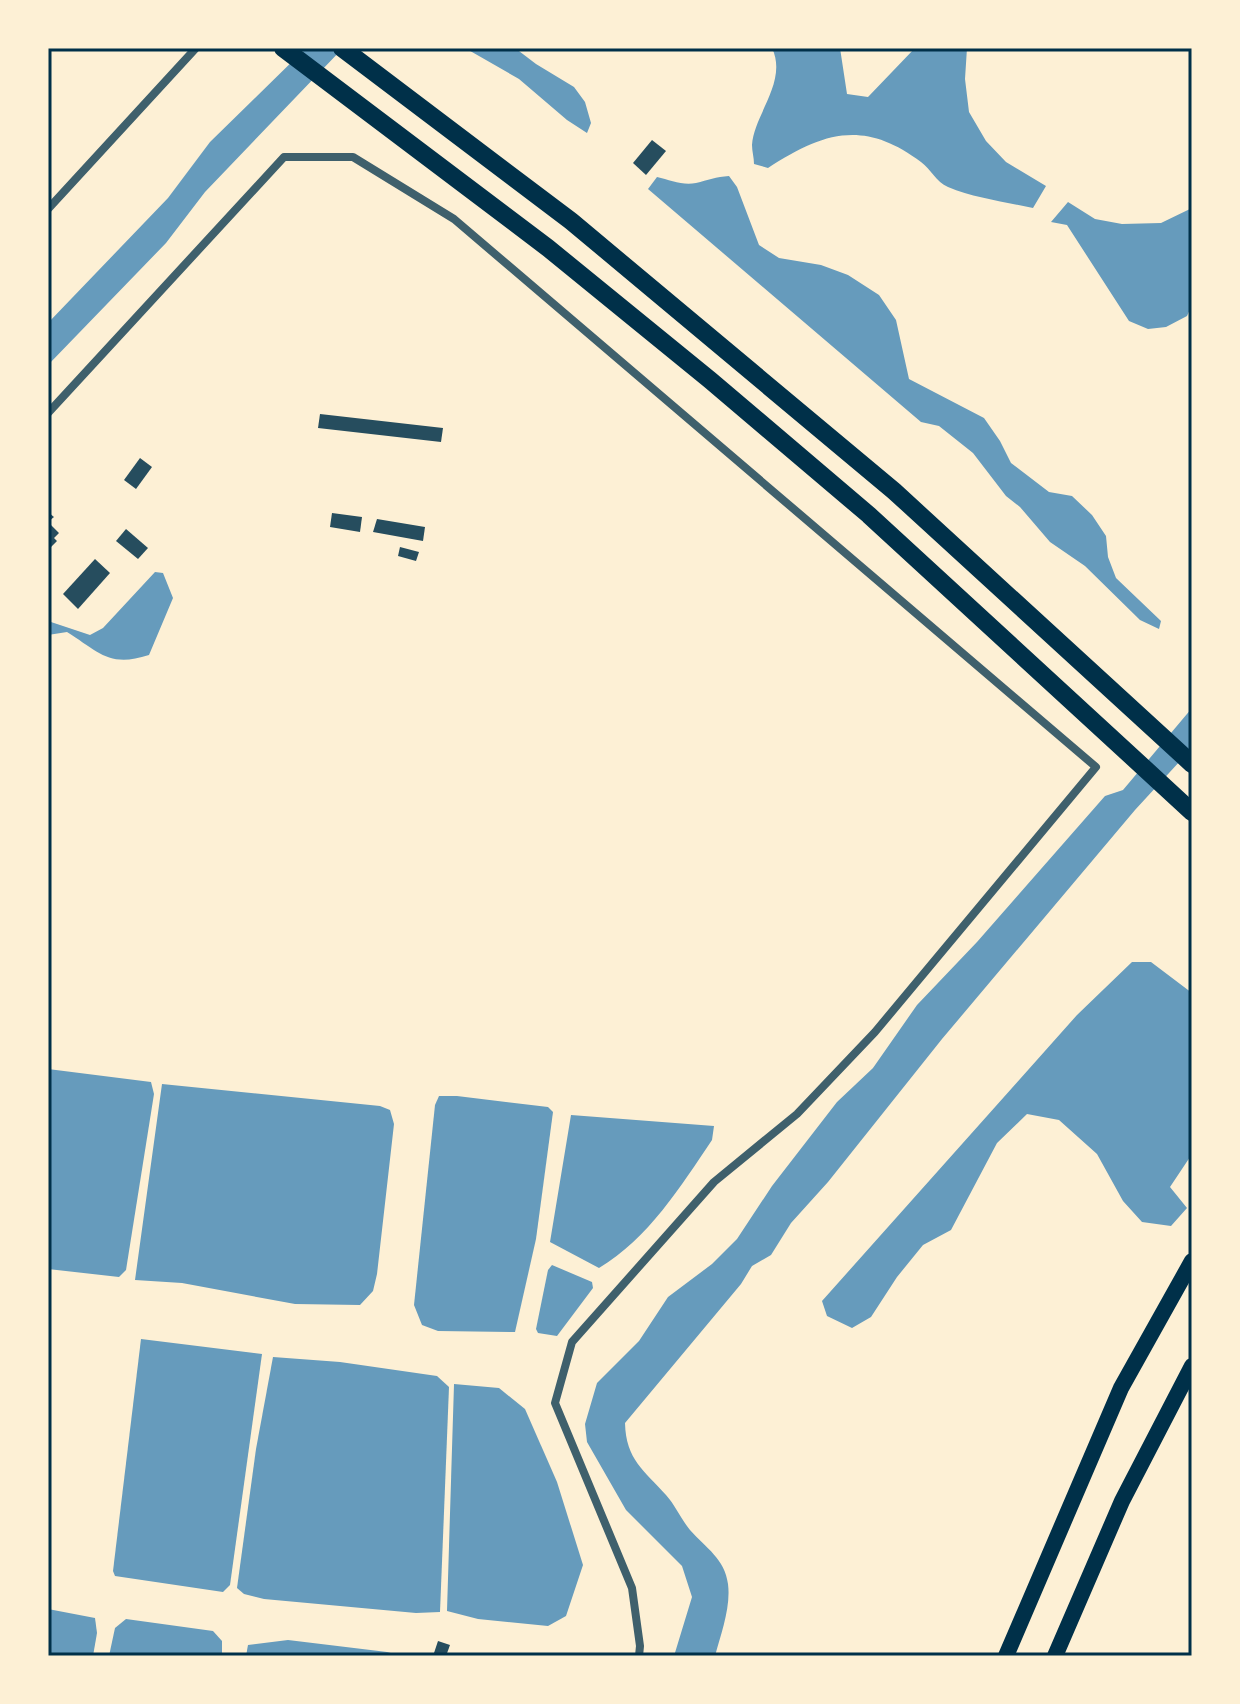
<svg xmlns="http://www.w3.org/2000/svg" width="1240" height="1704" font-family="Jost,sans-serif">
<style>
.water{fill:#669bbc}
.building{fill:#264d5e}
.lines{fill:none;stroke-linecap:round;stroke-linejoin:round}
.minor{stroke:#3f606c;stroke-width:8}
.primary{stroke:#003049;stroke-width:16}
.motorway{stroke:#003049;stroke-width:18}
.neatline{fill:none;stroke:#003049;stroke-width:3}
</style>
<rect width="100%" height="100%" fill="#fdf0d5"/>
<g class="water">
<path d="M306 48H343L205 192 166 243 48 365V323L168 198 210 142Z"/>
<path d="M465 48H515L536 64 574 87 585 102 591 123 587 133 567 120 519 79Z"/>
<path d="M772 48H840L847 94 868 97 915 48H967L965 79 969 112 986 141 1006 162 1046 186 1033 208C1006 202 974 198 948 187 936 182 931 169 921 162 864 119 823 132 768 168L754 164C754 158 752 151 752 145 754 114 788 82 772 48Z"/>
<path d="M729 176 737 187 759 245 779 258 821 265 848 275 879 295 896 320 909 379 984 418 1000 441 1011 463 1049 492 1072 496 1092 515 1106 536 1108 557 1116 578 1161 621 1159 629 1140 620 1085 566 1050 542 1020 507 1006 496 973 453 939 426 921 422 648 189 657 177C670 180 683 186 696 183 708 180 716 177 729 176Z"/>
<path d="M1068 202 1095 219 1122 224 1161 223 1192 208V305L1187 316 1166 327 1148 329 1129 321 1067 225 1051 222Z"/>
<path d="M155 572 163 573 173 598 149 655C109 668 99 652 67 632L48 635V621L90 635 103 628Z"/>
<path d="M1192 708V748L1135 810 942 1039 828 1182 791 1223 771 1255 752 1266 741 1284 625 1423C626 1460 644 1470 666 1495 675 1505 681 1519 690 1530 706 1548 725 1559 728 1584 731 1607 721 1634 715 1656H674L692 1597 682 1566 626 1510 587 1442 585 1424 597 1383 639 1341 668 1297 712 1264 737 1239 772 1186 837 1102 873 1068 917 1005 977 942 1105 796 1123 790Z"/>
<path d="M1132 962H1151L1192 993V1154L1170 1187 1187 1208 1171 1226 1142 1222 1123 1201 1097 1154 1059 1120 1027 1114 997 1143 951 1230 923 1245 897 1277 871 1317 852 1328 827 1316 822 1301 1077 1015Z"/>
<path d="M48 1069 151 1082 154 1094 126 1270 119 1277 48 1269Z"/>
<path d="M162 1084 380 1106 390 1110 394 1124 377 1274 373 1291 360 1305 295 1304 182 1283 135 1280Z"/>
<path d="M439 1096H457L548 1107 553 1112 536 1239 515 1332 438 1331 422 1325 414 1305 435 1105Z"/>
<path d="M571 1115 714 1126 712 1140C681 1186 648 1239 599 1268L550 1242Z"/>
<path d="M552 1265 592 1282 593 1288 557 1336 538 1333 536 1329 548 1270Z"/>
<path d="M141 1339 262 1354 230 1585 223 1592 115 1576 113 1571Z"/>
<path d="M273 1357 340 1362 437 1376 449 1387 440 1612 416 1613 264 1599 244 1594 237 1588 256 1449Z"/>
<path d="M454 1384 499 1388 525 1409 557 1482 583 1565 566 1616 548 1626 478 1619 447 1611Z"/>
<path d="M48 1609 95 1618 97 1633 93 1656H48Z"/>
<path d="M126 1619 213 1631 222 1641V1656H109L115 1628Z"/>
<path d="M288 1640 387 1652 402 1656H246L248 1645Z"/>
</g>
<g class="building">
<path d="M652 140 666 151 646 175 633 163Z"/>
<path d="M320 414 443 428 441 442 318 428Z"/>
<path d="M140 458 152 467 136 489 124 480Z"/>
<path d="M48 512 54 517 48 522 59 533 54 538 57 541 48 550Z"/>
<path d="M332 513 362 517 360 532 330 527Z"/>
<path d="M377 519 425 527 423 541 373 532Z"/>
<path d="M126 529 148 548 138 559 116 541Z"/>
<path d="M400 547 419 552 416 561 398 556Z"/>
<path d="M95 559 110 573 78 609 63 594Z"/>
<path d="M438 1641 450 1645 446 1656H433Z"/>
</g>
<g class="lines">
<g class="minor">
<path d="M48 209 196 48"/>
<path d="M48 413 284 157H353L454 219 1096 767 875 1032 797 1114 714 1182 572 1342 555 1403 632 1588 640 1646 639 1656"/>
</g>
<g class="primary">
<path d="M1006 1656 1121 1388 1192 1261"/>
<path d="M1055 1656 1122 1501 1192 1366"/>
</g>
<g class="motorway">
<path d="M283 48 548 248 710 380 869 515 1192 812"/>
<path d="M342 48 571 221 894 491 1192 764"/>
</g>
</g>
<rect width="1240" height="1704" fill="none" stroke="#fdf0d5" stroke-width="100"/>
<rect x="50" y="50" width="1140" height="1604" class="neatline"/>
</svg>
